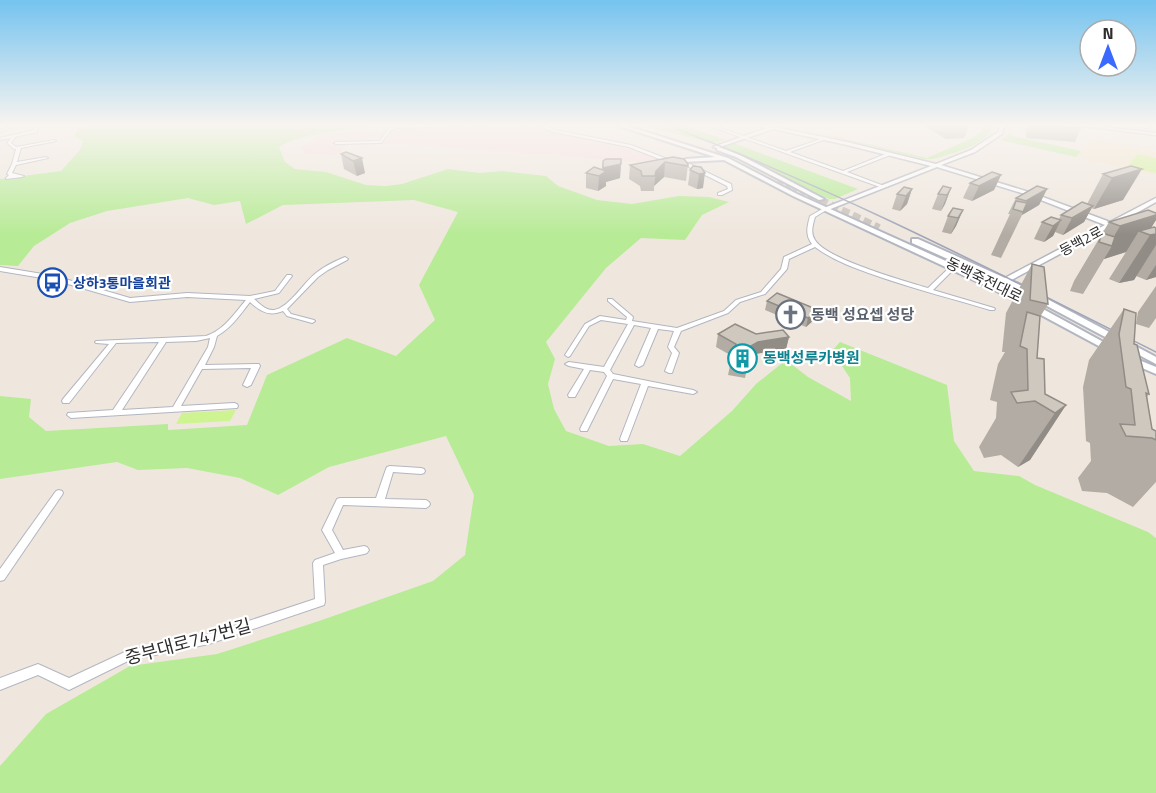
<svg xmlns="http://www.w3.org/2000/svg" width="1156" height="793" font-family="'Titillium Web','Noto Sans KR',sans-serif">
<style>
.education{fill:#f2e4cc}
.medical{fill:#f6dbde}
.green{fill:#b7eb96}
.pitch{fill:#cef391}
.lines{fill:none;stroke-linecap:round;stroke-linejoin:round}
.secondary-tunnel-far1{stroke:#c8c2bb;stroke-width:6;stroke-dasharray:6 3;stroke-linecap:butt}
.secondary-tunnel{stroke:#c8c2bb;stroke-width:8;stroke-dasharray:8 4;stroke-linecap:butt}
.minor-casing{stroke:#b2b6c1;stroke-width:2}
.tertiary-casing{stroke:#b2b6c1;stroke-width:3}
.secondary-casing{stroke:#b2b6c1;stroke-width:4}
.minor{fill:#fff;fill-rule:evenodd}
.tertiary{fill:#fff;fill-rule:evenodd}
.secondary{fill:#fff;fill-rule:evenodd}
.tram{stroke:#a0a5b9;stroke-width:1.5}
.wall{fill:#b2aca4}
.shaded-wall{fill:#918c86}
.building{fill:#cfc8bf;stroke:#918c86;stroke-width:1.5}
.labels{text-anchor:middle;stroke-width:4.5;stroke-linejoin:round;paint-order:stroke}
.far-street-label{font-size:14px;fill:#2d2d2d;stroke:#fff}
.far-transit-label{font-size:14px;font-weight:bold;fill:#164399;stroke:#fff;text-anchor:start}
.street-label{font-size:15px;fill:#2d2d2d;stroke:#fff}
.worship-label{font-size:15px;font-weight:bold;fill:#5b616d;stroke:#fff;text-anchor:start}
.culture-label{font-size:15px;font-weight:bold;fill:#0d838f;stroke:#fff;text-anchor:start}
.near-street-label{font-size:18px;fill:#2d2d2d;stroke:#fff}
</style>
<rect width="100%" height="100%" fill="#efe7de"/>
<path class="education" d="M1093 139 1156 152V175L1076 157Z"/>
<path class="medical" d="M474 124H541L557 130 633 145 675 161 649 163 405 144 348 143 338 155 305 154 301 147 315 141 319 136 354 130 383 131 398 126Z"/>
<g class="green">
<path d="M111 124H400C372 127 299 132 279 147L285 162 295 169 326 172 366 185 386 186 402 184 448 169 480 173 502 171 546 176 558 186 597 200 632 204 679 196 709 197 729 202 702 215 685 240 641 238 606 268 546 342 555 359 548 384 554 409 566 431 609 446 643 444 680 456 732 411 756 384 786 360 808 377 851 401 850 378 832 351 840 342 947 385 954 441 974 471 1019 476 1035 485 1148 532 1156 538V793H0V766L46 714 130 666 217 654 319 621 433 581 465 555 474 495 446 436 329 467 278 495 240 478 187 468 138 470 117 462 0 479V396L31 399 29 417 46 431 168 424V430L247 425 267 375 347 338 396 356 435 320 419 285 458 212 414 200 283 205 246 224 240 201 214 205 188 198 107 211 70 223 34 246 18 266 0 265V179L61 171 80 150 83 141 75 136 78 128Z"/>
<path d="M635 124H680L726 140 712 143Z"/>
<path d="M986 124H994C987 146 953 153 933 159H924L790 126 927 158 973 138 983 130Z"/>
<path d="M1008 135 1081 151 1076 157 1001 140Z"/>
<path d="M733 143 858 189 835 199H829L723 147Z"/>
</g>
<g class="pitch">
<path d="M1137 154 1156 158V173L1127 167Z"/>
<path d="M236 410 230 421 176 424 182 413Z"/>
</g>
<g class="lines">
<g class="secondary-tunnel-far1">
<path d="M778 181 797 191"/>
<path d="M793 186 822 202"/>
</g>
<path class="secondary-tunnel" d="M820 200 879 228"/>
<defs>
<g id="minor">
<path d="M17 124H22L0 132V130Z"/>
<path d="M35 124H39L37 132 15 137 11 143 16 147 54 140 56 141 21 148 17 162 46 157 48 158 16 165 12 173 24 176 22 177 6 179V178L9 175 7 174 12 164 16 149H14L7 143 11 138 0 140V138L34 130Z"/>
<path d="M461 124H488L486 125 397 128 391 130 381 143 336 144 334 143 336 142 380 141 389 128 397 126Z"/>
<path d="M509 124H526C522 126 513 126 509 124Z"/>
<path d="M535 124H540L555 130 631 145 670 160 690 164 731 184 732 190 722 195H718V193L728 189 727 186 687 166 667 162 629 147 554 132Z"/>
<path d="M704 124H709L786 151 826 137V139L790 152 843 171 888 153H890V155L847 172 884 186 880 187Z"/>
<path d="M1114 124 1144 125 1143 124H1147L1151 127 1149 128Z"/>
<path d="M824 208 828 209 815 217C813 224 810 233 815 240 826 259 904 281 928 288L951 266H955V268L933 290 994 308 995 309 994 310H990C954 299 918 290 883 278 860 270 835 262 815 247L789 259 787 269 765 294 740 302 728 313 681 331 674 347 679 353 672 373H669L665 371 672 353 668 347 674 331 658 329 643 365 639 367 635 365 651 328 634 325 610 370 613 374 693 390 697 392 693 394 648 386 628 439 627 441H621L620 439 641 384 613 379 587 431H581L580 429 607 376 604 372 590 370 575 397H569L568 395 584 369 569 366 565 364 569 362 604 367 628 324 601 320 589 326 570 356 568 357 565 355 585 324 600 316 626 320 627 317 608 301V299H612L632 316 633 317 632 321 677 328 724 311 736 300 761 292 781 269 784 257 812 244C805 235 807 227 810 216Z"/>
<path d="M345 257 348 259 347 260 328 270 318 277 287 309 291 314 314 320 315 321 314 322 312 323 287 316 283 311C269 317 260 311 250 302 240 315 231 328 217 336L214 347 205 365 259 364 260 366 251 385 247 387 243 385 251 368 202 369 181 406 234 403 237 404 238 406 237 408 71 418 67 415 68 413 113 410 159 342 116 343 69 403H63L62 401 63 399 109 344 96 343 95 342 96 341 206 336C224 330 234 314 246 300L187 297 130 302 54 280 0 271V267L55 276 130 298 187 293 250 296 275 291 287 275H291L292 276 279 293 254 299C260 304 266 311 274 310 289 308 304 282 316 273 325 266 335 261 345 257ZM210 338 208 347 173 407 122 410 166 342 196 341Z"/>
<path d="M390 466 421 468 424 469 425 471 424 473 421 474 393 472 385 499 426 500 429 502 430 504 429 506 426 508 343 505 332 530 343 550 364 546 367 547 369 550 367 553 364 554 341 559 323 565 325 602 324 605 209 644 130 660 69 690 38 675 0 690V678L38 664 69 678 129 650 209 634 315 599 313 563 315 560 335 553 322 530 337 499 340 498H376L386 469 387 467Z"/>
<path d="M59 490 62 491 63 493 62 495 4 580 0 581V569L56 491Z"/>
</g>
<g id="tertiary">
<path d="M752 124H759L847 142 936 164 971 150 998 132 1001 124H1005L1002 134 975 152 941 165 1032 193 1110 222 1154 199 1156 198V202L1115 225 1120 227V229L1110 227 1006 283H1003V279L1105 225 1028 195 937 167 828 210H824V208L931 166 847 145 773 129 717 148 713 147 767 128Z"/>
<path d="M1067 124H1078L1156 133V135Z"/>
</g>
<g id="secondary">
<path d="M613 124H621L728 158 797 194 999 285 1118 350 1116 352H1110L993 289 793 196 724 160 684 162 683 161 686 159 715 157Z"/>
<path d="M719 147 740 155 824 199 819 200 736 157 717 150V148Z"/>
<path d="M912 239H918L1021 285 1156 357V364L1015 289 912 243Z"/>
<path d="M1129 356 1156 367V374L1126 361 1124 359 1126 357Z"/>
</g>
</defs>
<use href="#minor" class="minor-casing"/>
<use href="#tertiary" class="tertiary-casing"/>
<use href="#secondary" class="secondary-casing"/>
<use href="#minor" class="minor"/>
<use href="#tertiary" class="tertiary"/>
<use href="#secondary" class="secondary"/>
<path class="tram" d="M664 124C833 188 994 271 1156 352"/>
</g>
<g class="wall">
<path d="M921 124H970L964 138 946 139Z"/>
<path d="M1027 124H1074L1081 128 1075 142 1026 138Z"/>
<path d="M346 152 365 173 357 176 344 169 341 154Z"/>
<path d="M673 157 688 164 686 181 664 177 654 186V191H641L640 186 629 179 630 165Z"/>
<path d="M621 159 620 178 606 182V186L598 191 586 188V173L602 170 603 161Z"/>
<path d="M1131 166 1123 200 1094 209 1091 208 1084 222 1063 235 1055 232 1053 236 1044 242 1034 239 1042 222 1059 219 1061 215 1087 204 1103 174Z"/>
<path d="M701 167 703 188 697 189 688 185 690 170Z"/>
<path d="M1001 175 994 190 972 201 963 198 970 183Z"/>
<path d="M951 188 945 204 941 211 932 209 938 194Z"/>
<path d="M912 189 907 204 900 211 892 209 897 194Z"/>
<path d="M1047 189 1039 205 1022 215 1001 258 991 255 1010 214H1008L1016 198Z"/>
<path d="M963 210 956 226 951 234 942 232 948 216Z"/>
<path d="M1156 213V220L1151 228H1156V277L1146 280 1136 276 1134 280 1119 283 1109 279 1126 252 1104 259 1083 294 1070 291 1074 281 1109 222Z"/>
<path d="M1032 264 1048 304 1040 317 1037 358 1045 394 1066 405 1030 460 1018 467 1001 455 984 458 979 447 996 418 997 402 990 400 998 364 1005 352H1002L1006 313Z"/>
<path d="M1156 286V318L1149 328 1136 324 1138 312Z"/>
<path d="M767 301 815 319 806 327 765 310Z"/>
<path d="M1124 309 1149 394 1147 397 1152 429 1156 431V482L1133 507 1107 493 1082 491 1078 478 1091 461 1090 443 1086 441 1083 387 1089 360Z"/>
<path d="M718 334H756L789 337 786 349 755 354 749 359 745 378 728 375 732 356 716 347Z"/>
</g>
<g class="shaded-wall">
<path d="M362 158 365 173 357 176 353 161Z"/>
<path d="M665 162 664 177 654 186 656 171Z"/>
<path d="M621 164 620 178 606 182V186L598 191 599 176 603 173V168Z"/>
<path d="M1142 169 1123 200 1094 209 1112 178Z"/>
<path d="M705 173 703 188 697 189 699 174Z"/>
<path d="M1001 175 994 190 972 201 979 186Z"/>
<path d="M951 188 945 204 941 211 947 195Z"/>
<path d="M912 189 907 204 900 211 906 196Z"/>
<path d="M1047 189 1039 205 1022 215 1023 212 1021 211 1026 201Z"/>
<path d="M1093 206 1084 222 1063 235 1072 218Z"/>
<path d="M963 210 956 226 951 234 958 218Z"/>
<path d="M1156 215V220L1147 234 1139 231 1126 252 1104 259 1112 246 1109 245 1120 226Z"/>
<path d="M1061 220 1053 236 1044 242 1053 226Z"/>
<path d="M1156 234V245L1134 280 1119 283 1150 235Z"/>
<path d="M1156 265V277L1146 280Z"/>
<path d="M818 310 815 319 806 327 808 318Z"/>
<path d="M789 337 786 349 755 354 749 359 751 346 758 342Z"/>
<path d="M1066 405 1030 460 1018 467 1055 413Z"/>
</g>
<g class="building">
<path d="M1032 124H1074L1081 128Z"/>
<path d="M346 152 362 158 353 161 341 154Z"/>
<path d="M673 157 684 159 688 164V166L665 162 656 171 655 176H642L641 171 630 165Z"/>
<path d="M606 159H621V164L603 168V161Z"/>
<path d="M693 166 701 167 705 173 699 174 690 170Z"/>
<path d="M1131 166 1142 169 1112 178 1103 174Z"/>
<path d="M594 167 606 171 599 176 586 173Z"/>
<path d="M992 172 1001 175 979 186 970 183Z"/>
<path d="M943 186 951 188 947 195 938 194Z"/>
<path d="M1037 186 1047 189 1026 201 1016 198Z"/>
<path d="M904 187 912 189 906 196 897 194Z"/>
<path d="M1016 201 1027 203 1023 212 1013 209Z"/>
<path d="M1082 202 1093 206 1072 218 1061 215Z"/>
<path d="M953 208 963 210 958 218 948 216Z"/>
<path d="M1148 210 1156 213V215L1120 226 1109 222Z"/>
<path d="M1051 217 1061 220 1053 226 1042 222Z"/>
<path d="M1154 227 1156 228V234L1150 235 1139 231Z"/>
<path d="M1102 233 1115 237 1112 246 1099 242Z"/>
<path d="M1032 264 1044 267 1048 304 1030 300Z"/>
<path d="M777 293 818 310 808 318 767 301Z"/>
<path d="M1124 309 1136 313 1134 344 1137 345 1149 394 1146 393 1152 429 1156 431V440L1152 438 1126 436 1120 424 1135 425 1131 389 1126 387 1119 334Z"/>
<path d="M1027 312 1040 316 1037 358 1044 359 1045 394 1066 405 1055 413 1035 401 1017 403 1011 392 1028 390 1027 349 1020 346Z"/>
<path d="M735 324 756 334 783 330 789 337 758 342 751 346 748 366 730 363 736 344 718 334Z"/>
</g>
<linearGradient id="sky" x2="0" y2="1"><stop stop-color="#75c3ef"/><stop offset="0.53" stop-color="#f8f4f0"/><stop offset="1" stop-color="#f8f4f0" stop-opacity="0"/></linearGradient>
<rect width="1156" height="235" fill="url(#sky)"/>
<defs>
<symbol id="bus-ring" viewBox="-11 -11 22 22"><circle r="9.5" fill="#fff" stroke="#1a4fb4" stroke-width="1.5"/><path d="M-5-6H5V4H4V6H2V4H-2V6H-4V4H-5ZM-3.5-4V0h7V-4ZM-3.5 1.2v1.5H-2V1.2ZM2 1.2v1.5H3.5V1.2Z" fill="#1a4fb4"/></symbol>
<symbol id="church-ring" viewBox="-11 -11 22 22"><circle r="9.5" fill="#fff" stroke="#6b7280" stroke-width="1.5"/><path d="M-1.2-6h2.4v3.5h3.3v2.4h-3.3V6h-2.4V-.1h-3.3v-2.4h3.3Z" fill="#6b7280"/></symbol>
<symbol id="building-ring" viewBox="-11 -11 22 22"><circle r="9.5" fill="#fff" stroke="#0f9aa8" stroke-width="1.5"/><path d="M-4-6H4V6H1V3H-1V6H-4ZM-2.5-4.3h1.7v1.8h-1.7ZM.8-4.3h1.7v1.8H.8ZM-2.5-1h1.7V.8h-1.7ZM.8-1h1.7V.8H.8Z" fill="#0f9aa8"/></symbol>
</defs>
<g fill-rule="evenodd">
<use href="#bus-ring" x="36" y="266" width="33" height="33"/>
<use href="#church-ring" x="774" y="298" width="33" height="33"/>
<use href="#building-ring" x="726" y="342" width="33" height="33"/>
</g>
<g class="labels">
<g class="far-street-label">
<text transform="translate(1081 241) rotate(-28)" y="5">동백2로</text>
</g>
<g class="far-transit-label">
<text x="73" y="288">상하3통마을회관</text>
</g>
<g class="street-label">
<text transform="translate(984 280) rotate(26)" y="5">동백죽전대로</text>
</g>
<g class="worship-label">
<text x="811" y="320">동백 성요셉 성당</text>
</g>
<g class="culture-label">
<text x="763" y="363">동백성루카병원</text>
</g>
<g class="near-street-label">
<text transform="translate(188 642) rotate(-15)" y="6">중부대로747번길</text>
</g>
</g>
<g transform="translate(1108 48)"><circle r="28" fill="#ffffff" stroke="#ababab" stroke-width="1.5"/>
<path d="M0-4.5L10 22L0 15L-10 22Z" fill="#3b69ff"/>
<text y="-9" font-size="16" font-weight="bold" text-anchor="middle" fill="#2d2d2d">N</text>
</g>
</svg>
